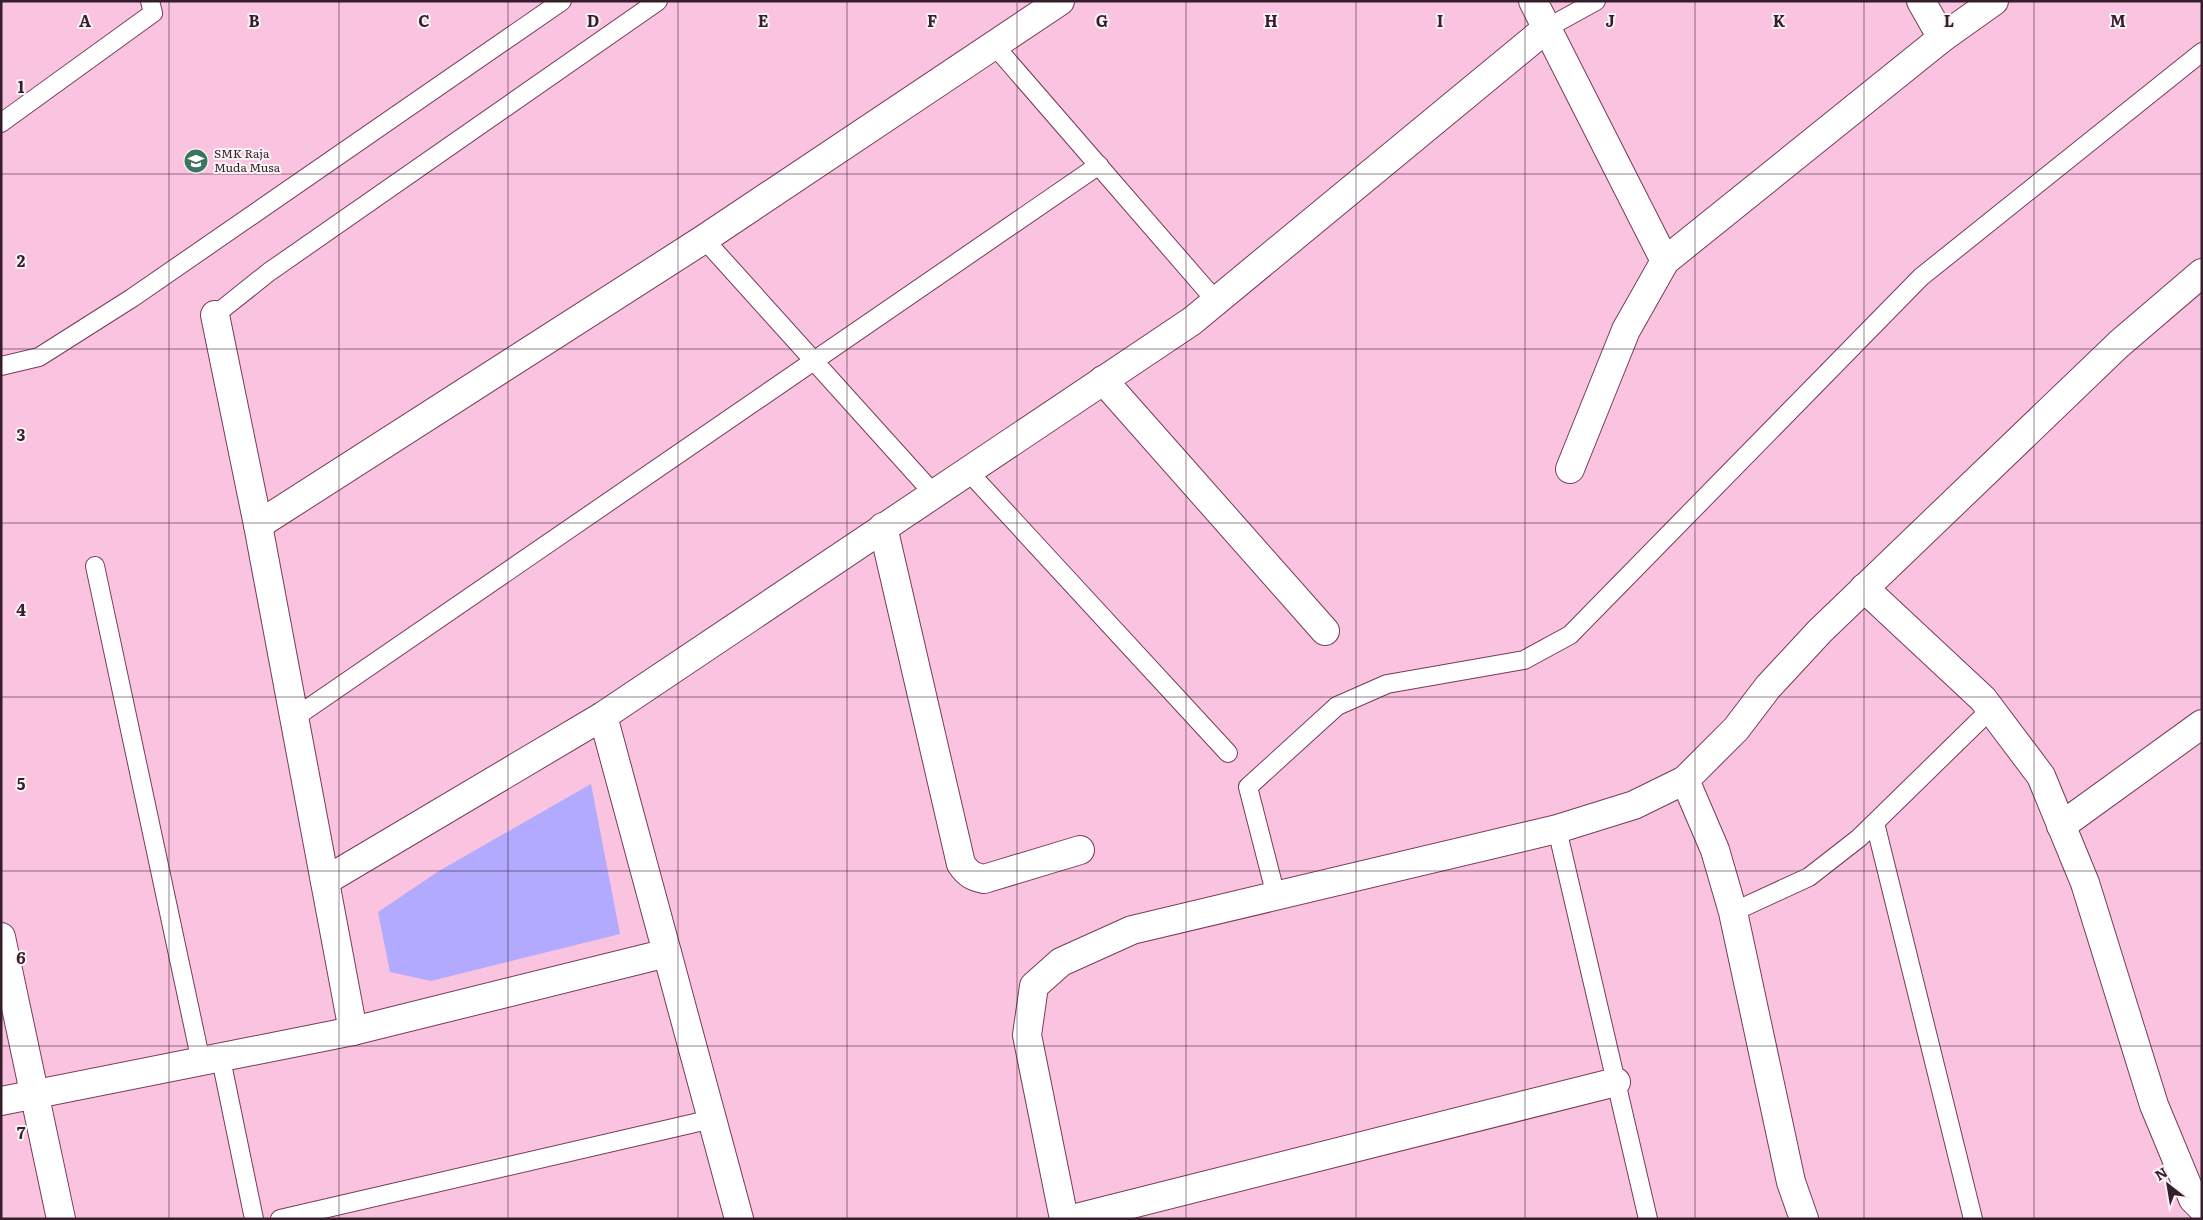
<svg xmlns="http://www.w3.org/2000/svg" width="2203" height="1220" font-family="Literata,serif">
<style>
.green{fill:#b1aafe}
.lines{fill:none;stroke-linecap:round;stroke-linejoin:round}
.lane-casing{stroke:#753c5c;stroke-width:20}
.street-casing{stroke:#753c5c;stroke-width:30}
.lane{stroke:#fff;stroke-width:18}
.street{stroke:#fff;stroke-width:28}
.grid{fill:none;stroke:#371e2c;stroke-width:1;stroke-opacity:0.55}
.labels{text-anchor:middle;stroke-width:4;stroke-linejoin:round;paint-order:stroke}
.poi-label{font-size:12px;fill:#371e2c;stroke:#fbf4f7;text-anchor:start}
.grid-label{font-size:16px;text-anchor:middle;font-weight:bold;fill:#371e2c;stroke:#fbf4f7;stroke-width:4;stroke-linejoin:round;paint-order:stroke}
</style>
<rect width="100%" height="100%" fill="#fac3df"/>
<path class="green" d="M591 784 620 934 431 981 390 972 378 912 439 871Z"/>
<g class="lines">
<defs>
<g id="lane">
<path d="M1547 28 1596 1"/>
<path d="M994 45 1216 301"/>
<path d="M1 123 153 13 150 1"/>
<path d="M704 239 933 493"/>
<path d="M215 315 269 272 658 1"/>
<path d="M1 366 39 357 132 298 562 1"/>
<path d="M967 470 1228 753"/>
<path d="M95 566 201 1062"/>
<path d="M294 718 1099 165"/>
<path d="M1875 823 1973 1219"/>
<path d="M1557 829 1648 1219"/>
<path d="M1276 896 1248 787 1337 706 1387 684 1524 660 1570 635 1921 277 2202 52"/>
<path d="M1733 912 1809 877 1859 838 1991 709"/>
<path d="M221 1059 254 1219"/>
<path d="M280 1219 712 1119"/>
</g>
<g id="street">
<path d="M1533 1 1665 261"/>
<path d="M1921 1 1942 38"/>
<path d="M215 315 258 525 353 1031"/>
<path d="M1103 380 1325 631"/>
<path d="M1570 469 1626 330 1665 261 1942 38 1994 1"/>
<path d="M258 525 704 239 1060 1"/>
<path d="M883 527 961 864C968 874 973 877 984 879L1080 850"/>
<path d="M1864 588 1983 699 2041 776 2085 883 2154 1105 2193 1199 2202 1208"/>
<path d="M603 716 739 1219"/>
<path d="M2061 826 2202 724"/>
<path d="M325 881 603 716 1192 321 1547 28"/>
<path d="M1 937 61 1219"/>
<path d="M1 1101 353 1031 667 953"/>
<path d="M1064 1219 1027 1035 1034 986 1061 962 1132 930 1557 829 1634 805 1685 780"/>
<path d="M1072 1219 1616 1082"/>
<path d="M1804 1219 1791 1182 1733 912 1715 850 1685 780 1736 729 1768 687 1820 631 2119 344 2202 273"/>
</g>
</defs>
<use href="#lane" class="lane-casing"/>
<use href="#street" class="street-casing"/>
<use href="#lane" class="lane"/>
<use href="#street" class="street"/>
</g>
<path class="grid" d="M169 1V1219M339 1V1219M508 1V1219M678 1V1219M847 1V1219M1017 1V1219M1186 1V1219M1356 1V1219M1525 1V1219M1695 1V1219M1864 1V1219M2034 1V1219M1 174H2202M1 349H2202M1 523H2202M1 697H2202M1 871H2202M1 1046H2202"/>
<defs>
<symbol id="school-disc" viewBox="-11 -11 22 22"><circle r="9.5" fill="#3a755f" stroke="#fbf4f7"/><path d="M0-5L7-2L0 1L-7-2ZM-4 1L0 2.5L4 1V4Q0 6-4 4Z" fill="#fff"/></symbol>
</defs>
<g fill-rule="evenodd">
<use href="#school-disc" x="182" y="147" width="28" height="28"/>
</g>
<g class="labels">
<g class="poi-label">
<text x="214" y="158">SMK Raja<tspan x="214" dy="14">Muda Musa</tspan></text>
</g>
</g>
<g class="grid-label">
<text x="85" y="27">A</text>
<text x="254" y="27">B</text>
<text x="424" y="27">C</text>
<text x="593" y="27">D</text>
<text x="763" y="27">E</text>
<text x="932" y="27">F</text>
<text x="1102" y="27">G</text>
<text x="1271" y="27">H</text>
<text x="1440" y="27">I</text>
<text x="1610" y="27">J</text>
<text x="1779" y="27">K</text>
<text x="1949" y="27">L</text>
<text x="2118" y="27">M</text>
<text x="21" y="93">1</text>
<text x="21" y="267">2</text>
<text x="21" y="441">3</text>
<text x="21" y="616">4</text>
<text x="21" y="790">5</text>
<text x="21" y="964">6</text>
<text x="21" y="1139">7</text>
</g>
<rect width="2203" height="1220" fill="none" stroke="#371e2c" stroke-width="5"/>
<g transform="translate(2168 1185) rotate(329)" stroke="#fbf4f7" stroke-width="4" paint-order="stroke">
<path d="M0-4L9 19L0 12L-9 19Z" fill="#371e2c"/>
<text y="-8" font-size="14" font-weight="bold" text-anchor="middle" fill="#371e2c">N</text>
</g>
</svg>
